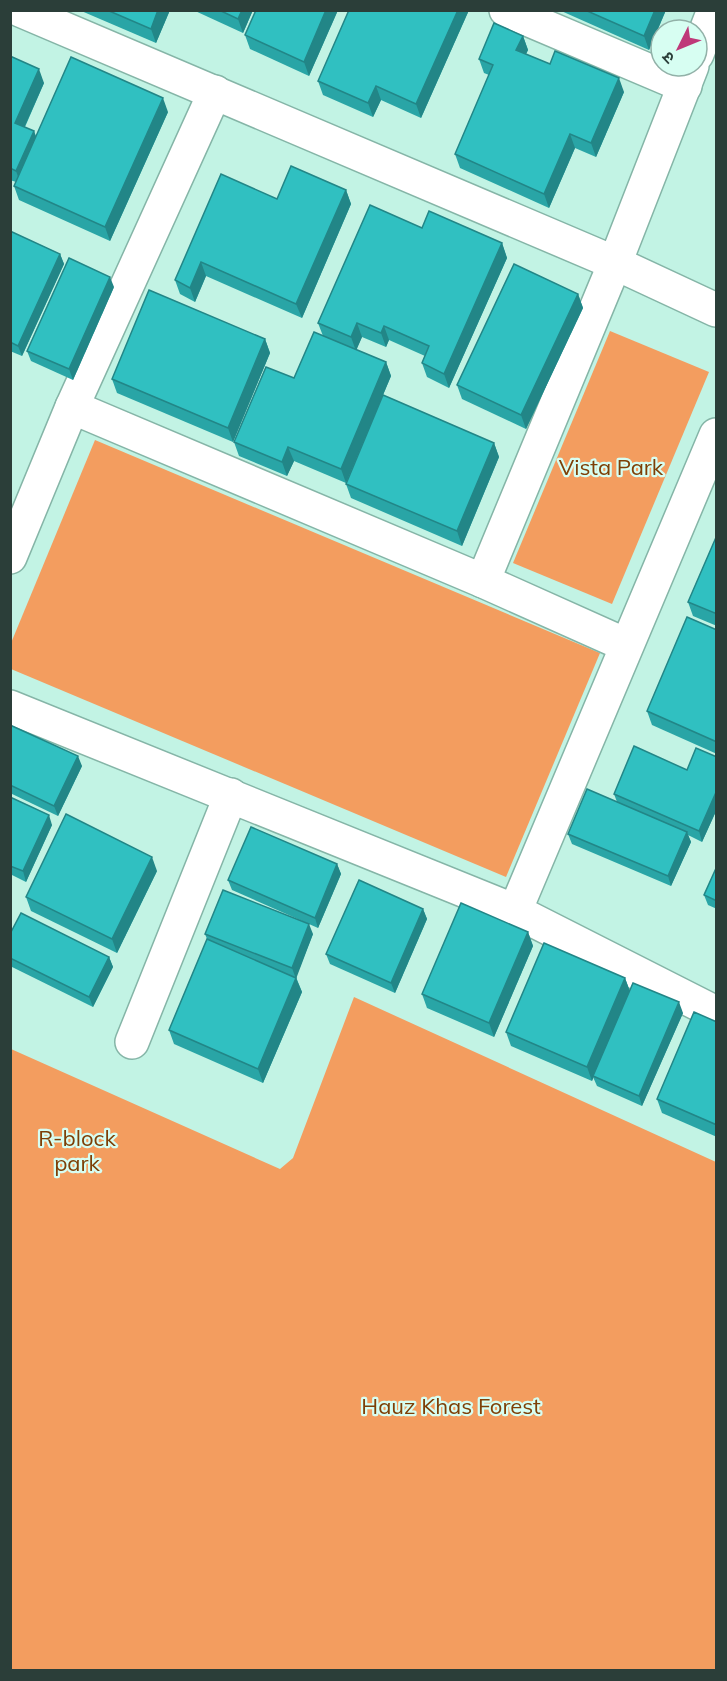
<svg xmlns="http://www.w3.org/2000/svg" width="727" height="1681" font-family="Mulish,'Noto Sans Devanagari',sans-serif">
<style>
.green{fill:#f39d5f}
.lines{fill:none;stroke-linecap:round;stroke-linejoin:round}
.minor-casing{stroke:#85b5a7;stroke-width:36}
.minor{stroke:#fff;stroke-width:33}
.wall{fill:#29a5a6}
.shaded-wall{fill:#228687}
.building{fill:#30c0c1;stroke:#228687;stroke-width:1.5}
.labels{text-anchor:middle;stroke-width:4.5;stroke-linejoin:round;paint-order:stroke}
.park-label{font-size:22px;fill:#7d3f06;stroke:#d7fef2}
</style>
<rect width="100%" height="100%" fill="#c2f3e4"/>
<g class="green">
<path d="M610 331 709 372 612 604 513 563Z"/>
<path d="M95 440 600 653 506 877 11 669V643Z"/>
<path d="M354 997 716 1162V1670H11V1049L280 1169 293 1158Z"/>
</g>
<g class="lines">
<defs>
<g id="minor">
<path d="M20 10 615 263 716 310"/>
<path d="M506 10 685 86"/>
<path d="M697 54 714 10"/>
<path d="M215 92 72 407 483 581 626 645"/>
<path d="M10 557 72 407"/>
<path d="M483 581 615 263 692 66"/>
<path d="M10 707 515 911 716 1013"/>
<path d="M515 911 716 435"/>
<path d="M132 1042 231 795"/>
</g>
</defs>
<use href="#minor" class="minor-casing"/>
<use href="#minor" class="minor"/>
</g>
<g class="wall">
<path d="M79 10H170L156 43Z"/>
<path d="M193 10H253L243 33Z"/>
<path d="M338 10 309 76 250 49 245 35Z"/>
<path d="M469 10 421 118 381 100 373 117 323 95 318 81Z"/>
<path d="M559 10H666L649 50Z"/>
<path d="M523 36 528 50 526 54 550 64 624 92 596 157 575 148 549 208 460 168 455 154 489 75 484 73 479 59Z"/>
<path d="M10 56 44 83 25 127 34 131 36 137 168 112 110 241 19 200 14 186 16 182 10 180Z"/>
<path d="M346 190 351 204 302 318 206 276 195 302 180 294 175 280 277 199Z"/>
<path d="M422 228 502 243 507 258 449 388 427 377 422 363 425 356 389 340 386 347 362 337 356 350 386 362 391 376 346 483 294 461 287 476 239 456 234 442 294 378 323 336 318 323Z"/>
<path d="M10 231 60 254 64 264 22 356 10 351Z"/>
<path d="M114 287 73 380 31 361 27 351Z"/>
<path d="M578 294 583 308 526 429 462 399 457 385Z"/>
<path d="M265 339 270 353 233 442 117 393 112 379Z"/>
<path d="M494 443 499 457 462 546 351 498 346 484Z"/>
<path d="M717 535V626L693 616 688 602Z"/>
<path d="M717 630V754L652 725 647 711Z"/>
<path d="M10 725 82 766 58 816 10 793Z"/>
<path d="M717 757V809L702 842 688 835 691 842 671 886 572 844 568 834 617 802 614 794 687 770Z"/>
<path d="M10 797 52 825 26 882 10 874Z"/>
<path d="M337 864 341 874 318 928 232 890 228 880Z"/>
<path d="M717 866V909L708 905 704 895Z"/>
<path d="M157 871 117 953 31 911 26 897Z"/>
<path d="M423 909 427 919 395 993 330 964 326 954Z"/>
<path d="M528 932 533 946 494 1037 427 1008 422 994Z"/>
<path d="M10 934 109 957 113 967 93 1007 10 966Z"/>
<path d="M205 934H313L296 977 302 992 263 1083 174 1044 169 1030 207 939Z"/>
<path d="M625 978 630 991 683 1013 642 1106 597 1086 593 1077 592 1081 511 1046 506 1032Z"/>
<path d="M717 1022V1137L662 1113 657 1099Z"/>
</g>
<g class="shaded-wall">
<path d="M158 10H170L156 43 151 29Z"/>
<path d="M242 10H253L243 33 238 19Z"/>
<path d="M326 10H338L309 76 304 62Z"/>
<path d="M458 10H469L421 118 416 104Z"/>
<path d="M655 10H666L649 50 644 36Z"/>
<path d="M523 36 528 50 521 64 516 50Z"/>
<path d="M39 69 44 83 20 137 15 123Z"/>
<path d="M619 78 624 92 596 157 591 143Z"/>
<path d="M376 86 381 100 373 117 368 103Z"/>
<path d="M163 98 168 112 110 241 105 227Z"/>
<path d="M34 131 39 145 21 185 16 171Z"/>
<path d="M570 134 575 148 549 208 544 194Z"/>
<path d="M346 190 351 204 302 318 296 304Z"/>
<path d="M502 243 507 258 449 388 444 374Z"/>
<path d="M60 254 64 264 22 356 18 346Z"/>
<path d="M201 262 206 276 195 302 190 288Z"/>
<path d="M110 277 114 287 73 380 69 369Z"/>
<path d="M578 294 583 308 526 429 521 415Z"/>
<path d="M357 323 362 337 356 351 351 337Z"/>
<path d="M384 326 389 340 386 347 381 333Z"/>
<path d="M265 339 270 353 233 442 228 428Z"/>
<path d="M386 362 391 376 346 483 341 469Z"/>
<path d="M494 443 499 457 462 546 457 531Z"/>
<path d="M288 447 294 461 287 476 282 462Z"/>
<path d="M78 756 82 766 58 816 54 806Z"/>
<path d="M717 790V809L702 842 699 831Z"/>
<path d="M49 815 52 825 26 882 23 871Z"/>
<path d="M687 832 691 842 671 886 668 876Z"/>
<path d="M152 857 157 871 117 953 112 939Z"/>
<path d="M337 864 341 874 318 928 315 918Z"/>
<path d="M423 909 427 919 395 993 391 983Z"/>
<path d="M309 924 313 934 296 979 292 968Z"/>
<path d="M528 932 533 946 494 1037 489 1023Z"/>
<path d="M109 957 113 967 93 1007 89 997Z"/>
<path d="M296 978 302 992 263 1083 258 1069Z"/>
<path d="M625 978 630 992 592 1081 587 1067Z"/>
<path d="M679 1002 683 1013 642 1106 639 1096Z"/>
</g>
<g class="building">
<path d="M107 10H158L151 29Z"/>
<path d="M219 10H242L238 19Z"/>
<path d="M256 10H326L304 62 245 35Z"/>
<path d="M349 10H458L416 104 376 86 368 103 318 81Z"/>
<path d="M585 10H655L644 36Z"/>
<path d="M494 23 523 36 516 50 550 64 555 51 619 78 591 143 570 134 544 194 455 154 493 65 479 59Z"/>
<path d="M10 56 39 69 15 123 34 131 16 171 10 168Z"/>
<path d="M71 57 163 98 105 227 14 186Z"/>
<path d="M291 166 346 190 296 304 201 262 190 288 175 280 221 174 277 199Z"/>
<path d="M370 205 422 228 429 211 502 243 444 374 422 363 429 346 384 326 381 333 357 323 351 337 318 323Z"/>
<path d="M10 231 60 254 18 346 10 342Z"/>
<path d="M69 258 110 277 69 369 27 351Z"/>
<path d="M514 264 578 294 521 415 457 385Z"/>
<path d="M149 290 265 339 228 428 112 379Z"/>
<path d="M314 332 386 362 341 469 288 447 282 462 234 442 266 367 294 378Z"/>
<path d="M383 395 494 443 457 531 346 484Z"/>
<path d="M717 535V614L688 602Z"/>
<path d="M687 617 717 630V742L647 711Z"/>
<path d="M10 725 78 756 54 806 10 785Z"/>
<path d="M634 746 687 770 696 748 717 757V790L699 831 614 794Z"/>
<path d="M587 789 687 832 668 876 568 834Z"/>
<path d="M10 797 49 815 23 871 10 866Z"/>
<path d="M66 814 152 857 112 939 26 897Z"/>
<path d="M251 827 337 864 315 918 228 880Z"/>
<path d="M717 866V901L704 895Z"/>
<path d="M359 880 423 909 391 983 326 954Z"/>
<path d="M223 890 309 924 292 968 205 934Z"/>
<path d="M461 903 528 932 489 1023 422 994Z"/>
<path d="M21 913 109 957 89 997 10 958V934Z"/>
<path d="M207 939 296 978 258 1069 169 1030Z"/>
<path d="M544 943 625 978 587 1067 506 1032Z"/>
<path d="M633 983 679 1002 639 1096 593 1076Z"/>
<path d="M694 1012 717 1022V1125L657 1099Z"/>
</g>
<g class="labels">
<g class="park-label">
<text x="611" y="475">Vista Park</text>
<text x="77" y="1146">R-block<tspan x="77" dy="25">park</tspan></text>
<text x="451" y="1414">Hauz Khas Forest</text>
</g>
</g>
<rect width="727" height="1681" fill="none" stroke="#2b3e39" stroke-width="24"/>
<g transform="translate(679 48) rotate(227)"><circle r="28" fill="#d7fef2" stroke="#92b1a8" stroke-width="1.5"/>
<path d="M0-4.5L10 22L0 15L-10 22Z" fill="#bf3879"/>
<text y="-9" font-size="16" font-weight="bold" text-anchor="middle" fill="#2b3e39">उ</text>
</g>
</svg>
